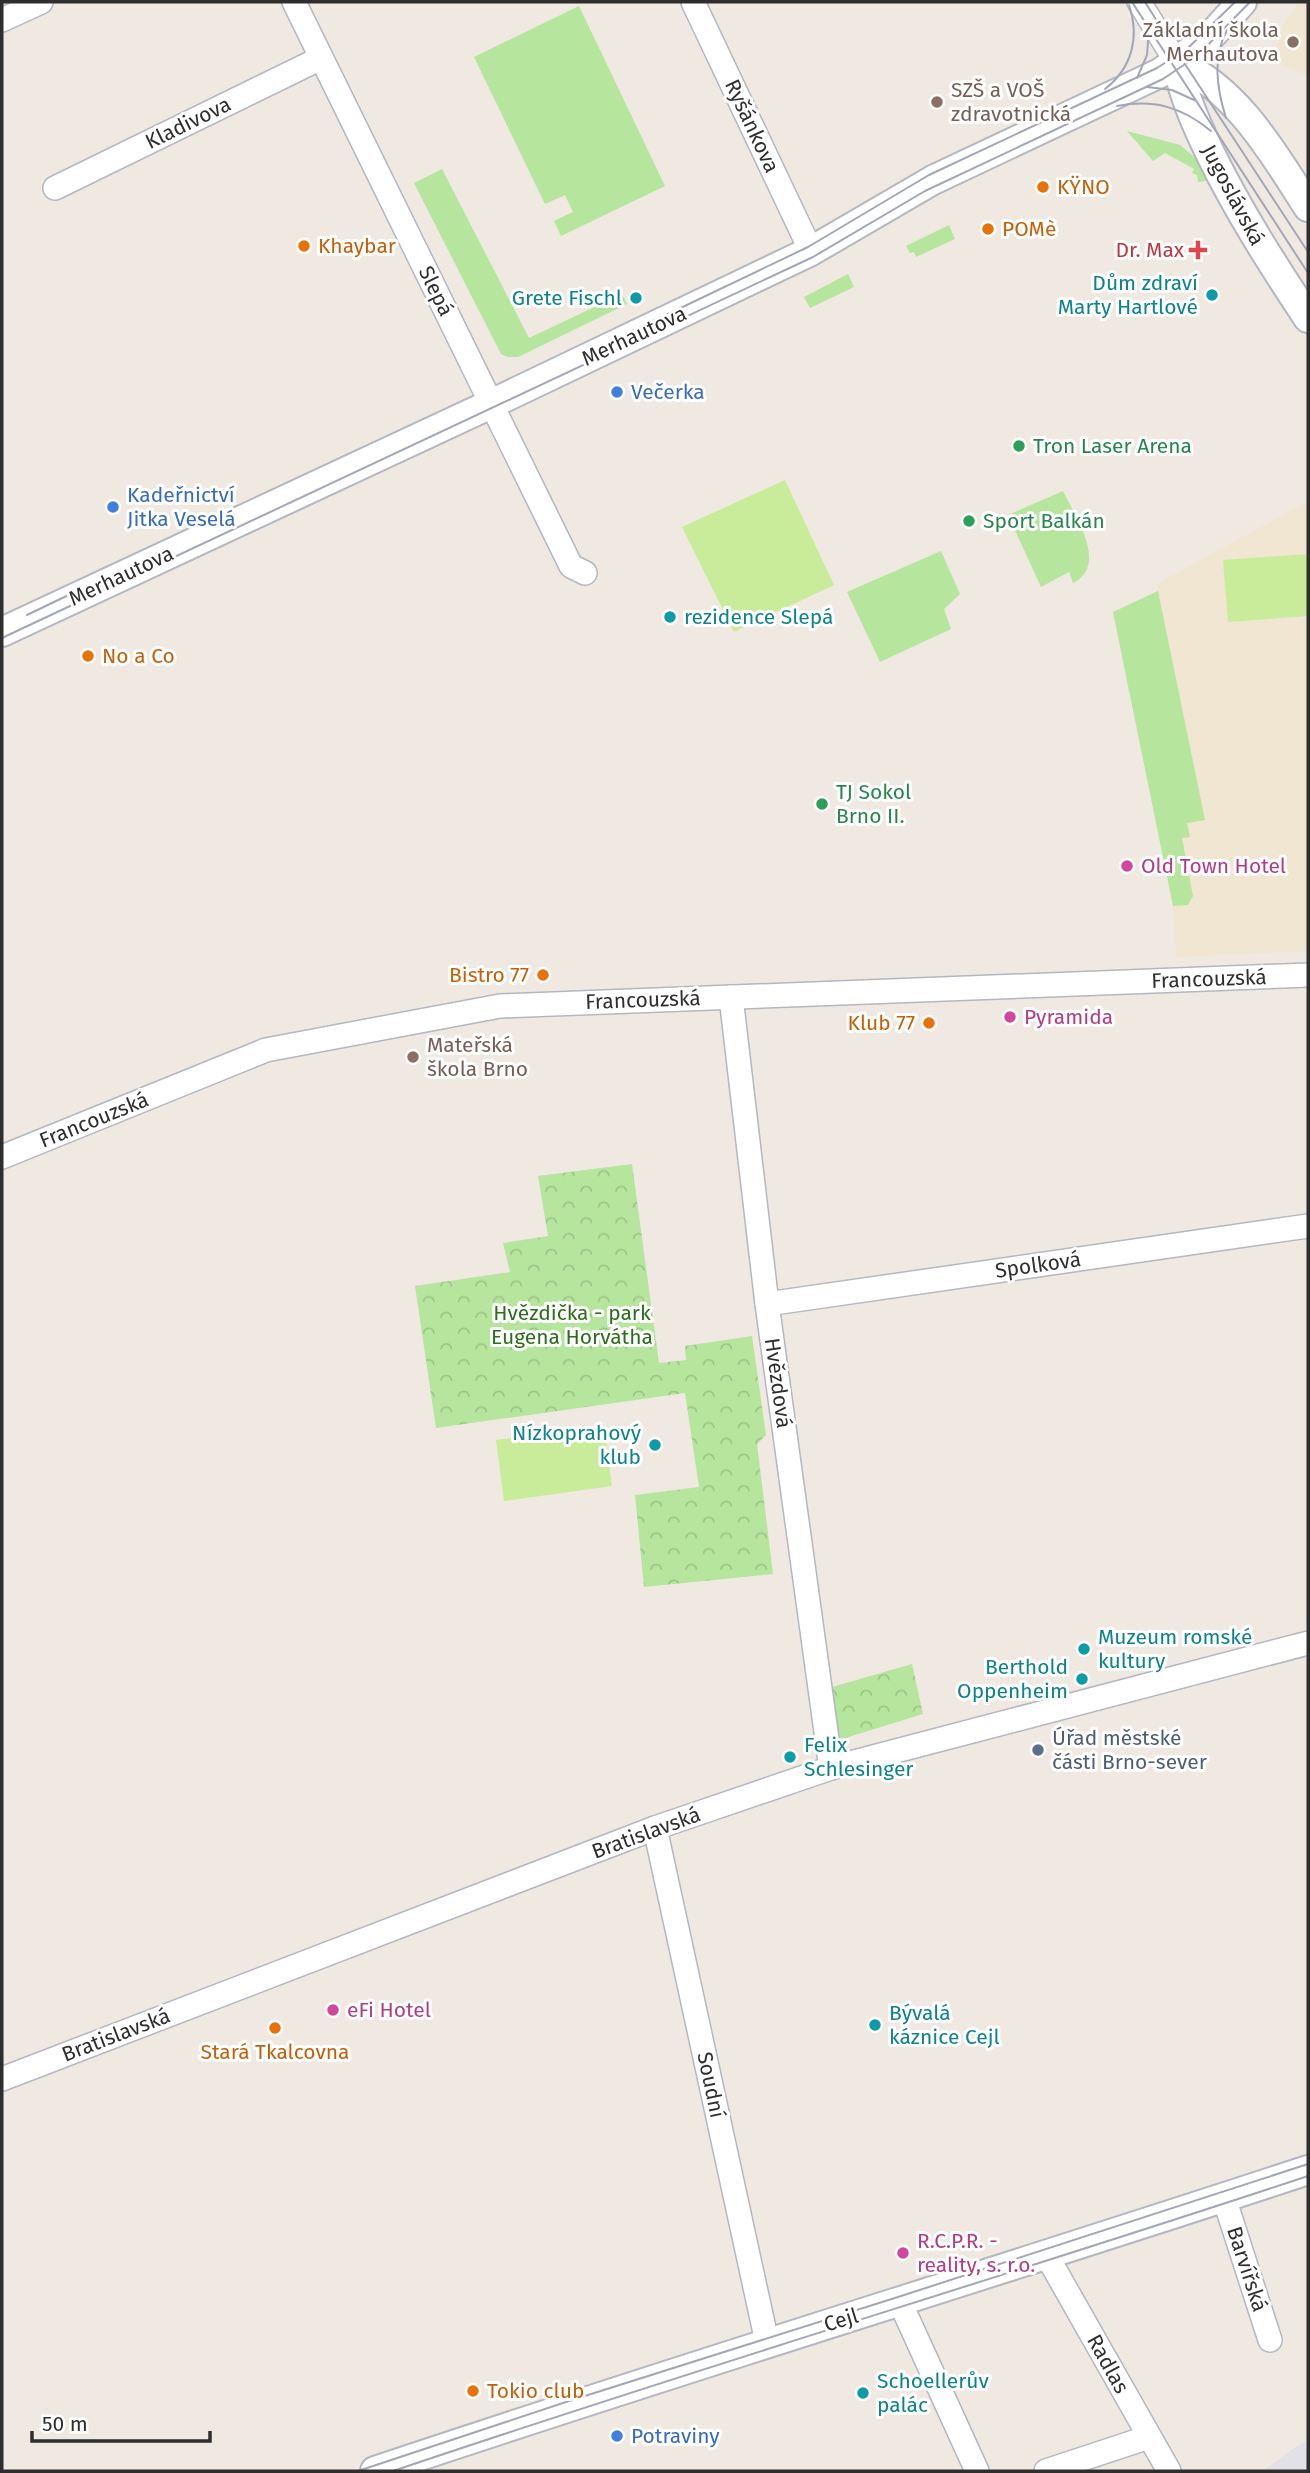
<svg xmlns="http://www.w3.org/2000/svg" width="1310" height="2473" font-family="'Fira Sans',sans-serif">
<style>
.industrial{fill:#e3e1e8}
.education{fill:#f0e6d1}
.grass{fill:#b6e59e}
.park{fill:url(#park-crowns)}
.pitch{fill:#c9ec9a}
.lines{fill:none;stroke-linecap:round;stroke-linejoin:round}
.minor-casing{stroke:#b4b7c1;stroke-width:26}
.tertiary-casing{stroke:#b4b7c1;stroke-width:32}
.minor{stroke:#fff;stroke-width:23}
.tertiary{stroke:#fff;stroke-width:28}
.tram{stroke:#a3a6b8;stroke-width:2}
.education-dot{fill:#8d6e63;stroke:#fff;stroke-width:2.5}
.food-dot{fill:#e8710a;stroke:#fff;stroke-width:2.5}
.health-dot{fill:#e0444e;stroke:#fff;stroke-width:2.5}
.culture-dot{fill:#0f9aa8;stroke:#fff;stroke-width:2.5}
.shop-dot{fill:#3f7fe0;stroke:#fff;stroke-width:2.5}
.leisure-dot{fill:#2e9e5b;stroke:#fff;stroke-width:2.5}
.hotel-dot{fill:#d1479c;stroke:#fff;stroke-width:2.5}
.service-dot{fill:#5c6f8a;stroke:#fff;stroke-width:2.5}
.labels{text-anchor:middle;stroke-width:6;stroke-linejoin:round;paint-order:stroke}
.education-label{font-size:21px;fill:#785e54;stroke:#fff;text-anchor:start}
.street-label{font-size:21px;fill:#2e2e2e;stroke:#fff}
.food-label{font-size:21px;fill:#c56008;stroke:#fff;text-anchor:start}
.health-label{font-size:21px;fill:#be3a42;stroke:#fff;text-anchor:end}
.culture-label{font-size:21px;fill:#0d838f;stroke:#fff;text-anchor:start}
.shop-label{font-size:21px;fill:#366cbe;stroke:#fff;text-anchor:start}
.leisure-label{font-size:21px;fill:#27864d;stroke:#fff;text-anchor:start}
.hotel-label{font-size:21px;fill:#b23c85;stroke:#fff;text-anchor:start}
.park-label{font-size:21px;fill:#2c6e1b;stroke:#fff}
.service-label{font-size:21px;fill:#4e5e75;stroke:#fff;text-anchor:start}
</style>
<defs>
<pattern id="park-crowns" width="20" height="18" patternUnits="userSpaceOnUse" patternTransform="scale(1.75)"><rect width="20" height="18" fill="#b6e59e"/><path d="M2 6a3 3 0 1 1 6 0M12 15a3 3 0 1 1 6 0" fill="none" stroke="#9dc588"/></pattern>
</defs>
<rect width="100%" height="100%" fill="#efe9e1"/>
<path class="industrial" d="M1308 2440V2471H1263L1294 2448Z"/>
<g class="education">
<path d="M1300 2H1308V76L1273 61 1283 25Z"/>
<path d="M1308 501V951L1176 957 1174 912 1113 612 1158 591 1157 584Z"/>
</g>
<g class="grass">
<path d="M579 6 665 186 561 236 554 221 573 212 565 195 545 204 474 57Z"/>
<path d="M1127 131 1180 145 1205 166 1213 180 1198 182 1197 175 1192 173 1194 169 1165 153 1153 161Z"/>
<path d="M442 169 529 338 622 294 627 304 518 357H508L501 354 414 183Z"/>
<path d="M949 225 955 239 916 257 914 252 910 253 906 246Z"/>
<path d="M848 274 854 287 810 308 804 297Z"/>
<path d="M1063 491C1075 516 1109 565 1073 583L1069 572 1041 587 1008 515Z"/>
<path d="M941 551 960 594 944 609 951 629 880 662 847 592Z"/>
<path d="M1158 591 1205 820 1187 823 1190 837 1182 838 1193 896 1188 905 1173 906 1113 612Z"/>
</g>
<g class="park">
<path d="M632 1164 659 1363 686 1360 685 1346 752 1336 766 1435 757 1444 773 1574 644 1587 635 1495 699 1487 685 1393 436 1428 415 1286 510 1272 503 1243 548 1236 538 1176Z"/>
<path d="M912 1664 923 1714 839 1740 832 1687Z"/>
</g>
<g class="pitch">
<path d="M785 480 834 585 734 632 682 527Z"/>
<path d="M1308 554V616L1228 622 1223 560Z"/>
<path d="M604 1426 612 1486 504 1501 496 1440Z"/>
</g>
<g class="lines">
<defs>
<g id="minor">
<path d="M294 2 571 566 585 573"/>
<path d="M693 2 811 251"/>
<path d="M1139 2 1177 63"/>
<path d="M2 20 41 2"/>
<path d="M55 188 321 58"/>
<path d="M731 997 767 1304 831 1768"/>
<path d="M2 1157 266 1050 500 1006 1308 975"/>
<path d="M767 1304 1308 1226"/>
<path d="M655 1828 767 2342"/>
<path d="M2 2079 655 1828 831 1768 1308 1643"/>
<path d="M1224 2198 1270 2340"/>
<path d="M1047 2256 1169 2471"/>
<path d="M900 2302 977 2471"/>
<path d="M1046 2471 1149 2437"/>
</g>
<g id="tertiary">
<path d="M1177 63C1183 95 1197 126 1211 155 1239 212 1273 265 1308 318"/>
<path d="M1177 63C1238 90 1274 154 1308 207"/>
<path d="M2 632 491 404 811 251 933 180 1160 73 1208 39 1242 2"/>
<path d="M375 2471C685 2367 998 2272 1308 2170"/>
</g>
</defs>
<use href="#minor" class="minor-casing"/>
<use href="#tertiary" class="tertiary-casing"/>
<use href="#minor" class="minor"/>
<use href="#tertiary" class="tertiary"/>
<g class="tram">
<path d="M1132 2 1308 273"/>
<path d="M1145 2 1162 29"/>
<path d="M1181 58 1308 252"/>
<path d="M1137 78 1147 55 1149 28"/>
<path d="M1147 87 1172 90 1194 100"/>
<path d="M1105 89C1132 68 1140 37 1129 5"/>
<path d="M1117 106C1154 99 1182 107 1211 131"/>
<path d="M1226 118C1217 89 1212 58 1227 30"/>
<path d="M626 334 808 247 929 175 1157 68 1188 48 1235 2"/>
<path d="M27 615 81 589"/>
<path d="M2 638 813 257 925 191 1163 79 1197 56 1250 2"/>
<path d="M358 2471 569 2401 898 2297 1308 2164"/>
<path d="M393 2471C697 2368 1004 2277 1308 2176"/>
</g>
</g>
<g class="education-dot">
<circle cx="1293" cy="42" r="7"/>
<circle cx="937" cy="102" r="7"/>
<circle cx="413" cy="1057" r="7"/>
</g>
<g class="food-dot">
<circle cx="1043" cy="187" r="7"/>
<circle cx="988" cy="229" r="7"/>
<circle cx="304" cy="246" r="7"/>
<circle cx="88" cy="656" r="7"/>
<circle cx="543" cy="975" r="7"/>
<circle cx="929" cy="1023" r="7"/>
<circle cx="275" cy="2028" r="7"/>
<circle cx="473" cy="2391" r="7"/>
</g>
<path class="health-dot" d="M1194.5 239.5h7v7h7v7h-7v7h-7v-7h-7v-7h7z"/>
<g class="culture-dot">
<circle cx="1212" cy="295" r="7"/>
<circle cx="636" cy="298" r="7"/>
<circle cx="670" cy="617" r="7"/>
<circle cx="655" cy="1445" r="7"/>
<circle cx="1084" cy="1649" r="7"/>
<circle cx="1082" cy="1679" r="7"/>
<circle cx="790" cy="1757" r="7"/>
<circle cx="875" cy="2025" r="7"/>
<circle cx="863" cy="2393" r="7"/>
</g>
<g class="shop-dot">
<circle cx="617" cy="392" r="7"/>
<circle cx="113" cy="507" r="7"/>
<circle cx="617" cy="2436" r="7"/>
</g>
<g class="leisure-dot">
<circle cx="1019" cy="446" r="7"/>
<circle cx="969" cy="521" r="7"/>
<circle cx="822" cy="804" r="7"/>
</g>
<g class="hotel-dot">
<circle cx="1127" cy="866" r="7"/>
<circle cx="1010" cy="1017" r="7"/>
<circle cx="333" cy="2010" r="7"/>
<circle cx="903" cy="2253" r="7"/>
</g>
<circle class="service-dot" cx="1038" cy="1750" r="7"/>
<g class="labels">
<g class="education-label">
<text x="1279" y="37" text-anchor="end">Základní škola<tspan x="1279" dy="24">Merhautova</tspan></text>
<text x="951" y="97">SZŠ a VOŠ<tspan x="951" dy="24">zdravotnická</tspan></text>
<text x="427" y="1052">Mateřská<tspan x="427" dy="24">škola Brno</tspan></text>
</g>
<g class="street-label">
<text transform="translate(188 123) rotate(-26)" y="7">Kladivova</text>
<text transform="translate(752 126) rotate(65)" y="7">Ryšánkova</text>
<text transform="translate(1233 195) rotate(62)" y="7">Jugoslávská</text>
<text transform="translate(436 291) rotate(64)" y="7">Slepá</text>
<text transform="translate(634 336) rotate(-25)" y="7">Merhautova</text>
<text transform="translate(121 576) rotate(-25)" y="7">Merhautova</text>
<text transform="translate(1209 979) rotate(-2)" y="7">Francouzská</text>
<text transform="translate(643 1000) rotate(-2)" y="7">Francouzská</text>
<text transform="translate(94 1120) rotate(-22)" y="7">Francouzská</text>
<text transform="translate(1038 1265) rotate(-8)" y="7">Spolková</text>
<text transform="translate(778 1383) rotate(82)" y="7">Hvězdová</text>
<text transform="translate(646 1833) rotate(-20)" y="7">Bratislavská</text>
<text transform="translate(116 2035) rotate(-21)" y="7">Bratislavská</text>
<text transform="translate(711 2085) rotate(78)" y="7">Soudní</text>
<text transform="translate(1247 2269) rotate(72)" y="7">Barvířská</text>
<text transform="translate(841 2320) rotate(-17)" y="7">Cejl</text>
<text transform="translate(1108 2364) rotate(61)" y="7">Radlas</text>
</g>
<g class="food-label">
<text x="1057" y="194">KŸNO</text>
<text x="1002" y="236">POMè</text>
<text x="318" y="253">Khaybar</text>
<text x="102" y="663">No a Co</text>
<text x="529" y="982" text-anchor="end">Bistro 77</text>
<text x="915" y="1030" text-anchor="end">Klub 77</text>
<text x="275" y="2059" text-anchor="middle">Stará Tkalcovna</text>
<text x="487" y="2398">Tokio club</text>
</g>
<g class="health-label">
<text x="1184" y="257">Dr. Max</text>
</g>
<g class="culture-label">
<text x="1198" y="290" text-anchor="end">Dům zdraví<tspan x="1198" dy="24">Marty Hartlové</tspan></text>
<text x="622" y="305" text-anchor="end">Grete Fischl</text>
<text x="684" y="624">rezidence Slepá</text>
<text x="641" y="1440" text-anchor="end">Nízkoprahový<tspan x="641" dy="24">klub</tspan></text>
<text x="1098" y="1644">Muzeum romské<tspan x="1098" dy="24">kultury</tspan></text>
<text x="1068" y="1674" text-anchor="end">Berthold<tspan x="1068" dy="24">Oppenheim</tspan></text>
<text x="804" y="1752">Felix<tspan x="804" dy="24">Schlesinger</tspan></text>
<text x="889" y="2020">Bývalá<tspan x="889" dy="24">káznice Cejl</tspan></text>
<text x="877" y="2388">Schoellerův<tspan x="877" dy="24">palác</tspan></text>
</g>
<g class="shop-label">
<text x="631" y="399">Večerka</text>
<text x="127" y="502">Kadeřnictví<tspan x="127" dy="24">Jitka Veselá</tspan></text>
<text x="631" y="2443">Potraviny</text>
</g>
<g class="leisure-label">
<text x="1033" y="453">Tron Laser Arena</text>
<text x="983" y="528">Sport Balkán</text>
<text x="836" y="799">TJ Sokol<tspan x="836" dy="24">Brno II.</tspan></text>
</g>
<g class="hotel-label">
<text x="1141" y="873">Old Town Hotel</text>
<text x="1024" y="1024">Pyramida</text>
<text x="347" y="2017">eFi Hotel</text>
<text x="917" y="2248">R.C.P.R. -<tspan x="917" dy="24">reality, s. r.o.</tspan></text>
</g>
<g class="park-label">
<text x="572" y="1320">Hvězdička - park<tspan x="572" dy="24">Eugena Horvátha</tspan></text>
</g>
<g class="service-label">
<text x="1052" y="1745">Úřad městské<tspan x="1052" dy="24">části Brno-sever</tspan></text>
</g>
</g>
<rect width="1310" height="2473" fill="none" stroke="#2e2e2e" stroke-width="7"/>
<path d="M32 2431v10h178v-10" fill="none" stroke="#2e2e2e" stroke-width="3.5"/>
<text x="42" y="2431" font-size="21" fill="#2e2e2e" stroke="#ffffff" stroke-width="5" paint-order="stroke">50 m</text>
</svg>
